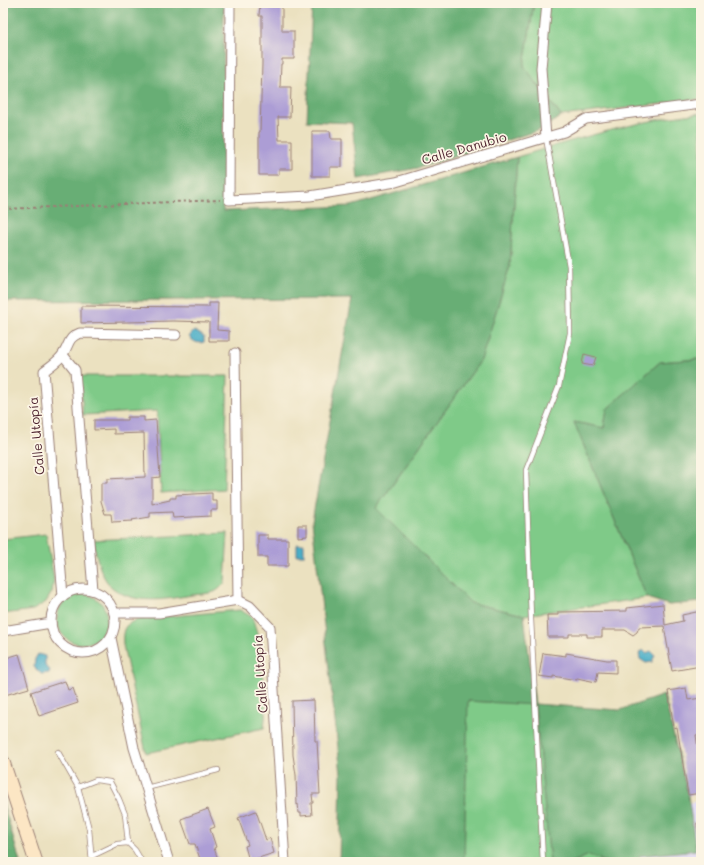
<svg xmlns="http://www.w3.org/2000/svg" width="704" height="865" font-family="Mali,sans-serif">
<style>
.built{fill:#dbd6f7}
.green{fill:#7fca88;stroke:#64745a}
.forest{fill:#67ae74;stroke:#586650}
.water{fill:#48aec7;stroke:#496679}
.building{fill:#ac9dd5}
.lines{fill:none;stroke-linecap:round;stroke-linejoin:round}
.lane-casing{stroke:#9a8076;stroke-width:6}
.street-casing{stroke:#9a8076;stroke-width:11}
.secondary-casing{stroke:#9a8076;stroke-width:15}
.path{stroke:#9a8076;stroke-width:2;stroke-dasharray:3 3;stroke-linecap:butt}
.lane{stroke:#fff;stroke-width:4.5}
.street{stroke:#fff;stroke-width:9}
.secondary{stroke:#fce6c4;stroke-width:13}
.labels{text-anchor:middle;stroke-width:3.5;stroke-linejoin:round;paint-order:stroke}
.street-label{font-size:13px;fill:#4a1f2b;stroke:#fcf5e5}
</style>
<rect width="100%" height="100%" fill="#fcf5e5"/>
<filter id="ink" filterUnits="userSpaceOnUse"><feTurbulence type="fractalNoise" baseFrequency=".025" numOctaves="2"/><feDisplacementMap in="SourceGraphic" scale="8" xChannelSelector="R" yChannelSelector="G"/><feConvolveMatrix kernelMatrix="1 2 1 2 8 2 1 2 1" color-interpolation-filters="sRGB"/></filter>
<filter id="wash" filterUnits="userSpaceOnUse"><feTurbulence type="fractalNoise" baseFrequency=".012" numOctaves="4" result="noise"/><feDisplacementMap in="SourceGraphic" scale="16" xChannelSelector="R" yChannelSelector="G"/><feGaussianBlur stdDeviation="0.9" result="paint"/><feColorMatrix in="noise" values="0 0 0 0 0 0 0 0 0 0 0 0 0 0 0 0 0 1.4 0 .05"/><feComposite in="paint" operator="in"/></filter>
<g filter="url(#wash)">
<rect width="100%" height="100%" fill="#ebe1c0"/>
<path class="built" d="M701 800V862H639V856L696 850 689 803Z"/>
<g class="green">
<path d="M534 3H701V99L561 116 524 66Z"/>
<path d="M701 113V363L699 359 660 362 607 409 604 428 574 422 647 598 524 615 471 603 376 508 481 360 510 266 517 157C577 139 638 120 701 113Z"/>
<path d="M80 376H228L224 489 161 493 157 411 83 415Z"/>
<path d="M228 533 225 582C222 586 219 590 214 592 207 594 199 594 192 595 168 599 140 605 117 591 100 581 97 557 93 540Z"/>
<path d="M46 534 54 579 52 592 46 602 33 610 3 614V539Z"/>
<circle cx="82" cy="619" r="25"/>
<path d="M240 610 252 617 257 633 263 681 266 710 264 728 146 753 123 645C122 628 124 624 140 619Z"/>
<path d="M467 701 535 704 550 862H464Z"/>
<path d="M589 855 606 862H573Z"/>
</g>
<g class="forest">
<path d="M3 3H224L223 211 351 206 517 157 510 266 481 360 376 508 471 603 524 615 535 704 620 710 664 695 688 795 696 850 639 856V862H606L589 855 573 862H550L535 705 468 701 464 862H339L341 774 312 521 352 299 3 301Z"/>
<path d="M312 3H534L524 66 561 116 543 129 418 168 358 179 352 123 307 121Z"/>
<path d="M700 359 701 363V602L669 605 647 598 574 422 604 428 607 409 660 362Z"/>
<path d="M3 802 20 862H3Z"/>
</g>
<g class="water">
<path d="M194 331 200 334 204 337V342C198 344 194 342 189 337Z"/>
<rect x="297" y="544" width="7" height="11"/>
<path d="M643 650 646 653 651 651 655 655 652 662 646 663 640 659 639 654Z"/>
<path d="M38 654 45 656V666L50 670 49 673 41 674 34 667 35 659Z"/>
</g>
<g id="blocks">
<g class="building">
<path d="M260 3H282V31H294V59H282V64H281L280 87H291L290 117H278L279 140H292V169H279V175H259V132H260L262 64V16H259Z"/>
<path d="M312 131H330L331 139H342V167H330V176H312Z"/>
<path d="M209 303H218L217 330 229 331V341H209V322L173 321 81 323V306L209 307Z"/>
<path d="M584 354 596 357 593 366 582 364Z"/>
<path d="M127 417H144V421L156 420 160 477 152 478V504L170 500V498H176V495L212 493V501H217V510H211V516L173 518 172 512 150 513V517L132 520 133 521 112 522 111 514H105L101 501V483H107V479L145 477 144 433 114 434V429L94 430V420H127Z"/>
<path d="M298 525H307V536L298 537Z"/>
<path d="M258 535H268V539H288V566H267V557H258Z"/>
<path d="M663 604 665 625 683 621 682 615 701 611V666L672 671 664 626 639 627 637 632 633 635 625 630H602V637H587V634H569V637H548L547 615H558V612L627 611V608Z"/>
<path d="M543 653 566 656V653L607 660H616V673L598 672 596 682 577 678V680L553 676V678L539 676Z"/>
<path d="M19 654 29 688 5 695 3 688V659Z"/>
<path d="M65 681 68 690 73 688 78 703 39 716 31 692Z"/>
<path d="M686 688 688 700 701 698V734L696 735 700 763H701V793L688 795 677 727 674 728 668 691Z"/>
<path d="M314 700 315 741H317L320 794H312L313 803H311L312 815 301 816V813H299L298 804 297 805 296 775 293 755 292 701Z"/>
<path d="M208 809 215 827 210 829 216 847 214 848 219 862H201L195 844H190L181 819Z"/>
<path d="M256 811 266 840 270 838 274 853 249 861 245 846 248 845 238 818Z"/>
</g>
</g>
</g>
<g filter="url(#ink)">
<use href="#blocks" fill-opacity="0" stroke="#9a8076" stroke-width="1"/>
<g class="lines">
<defs>
<g id="lane">
<path d="M58 752 78 787 89 829 92 862"/>
<path d="M78 787 96 780 110 782 119 799 125 814 128 843"/>
<path d="M146 788 218 770"/>
<path d="M699 825 701 833"/>
<path d="M92 856 117 844 128 843 135 850 142 862"/>
<path d="M543 862 531 619 526 470 559 386 570 333 569 266 546 138"/>
</g>
<g id="street">
<path d="M230 3 229 200 310 196 396 182 564 132 586 119 701 104"/>
<path d="M546 138 541 68 547 3"/>
<path d="M235 353 238 600"/>
<path d="M63 355 75 370 93 590"/>
<circle cx="83" cy="621" r="32"/>
<path d="M63 596 44 371C50 366 59 361 63 354 70 344 67 338 80 333L176 335"/>
<path d="M114 613H159L238 600 250 606 270 627 285 862"/>
<path d="M3 631 51 623"/>
<path d="M111 638 134 748 169 862"/>
</g>
<path id="secondary" d="M3 762 36 862"/>
</defs>
<use href="#lane" class="lane-casing"/>
<use href="#street" class="street-casing"/>
<use href="#secondary" class="secondary-casing"/>
<path class="path" d="M3 209 220 200"/>
<use href="#lane" class="lane"/>
<use href="#street" class="street"/>
<use href="#secondary" class="secondary"/>
</g>
</g>
<g class="labels">
<g class="street-label">
<text transform="translate(464 148) rotate(-16)" y="5">Calle Danubio</text>
<text transform="translate(36 436) rotate(-95)" y="5">Calle Utopía</text>
<text transform="translate(260 674) rotate(-94)" y="5">Calle Utopía</text>
</g>
</g>
<rect width="704" height="865" fill="none" stroke="#fcf5e5" stroke-width="16"/>
</svg>
